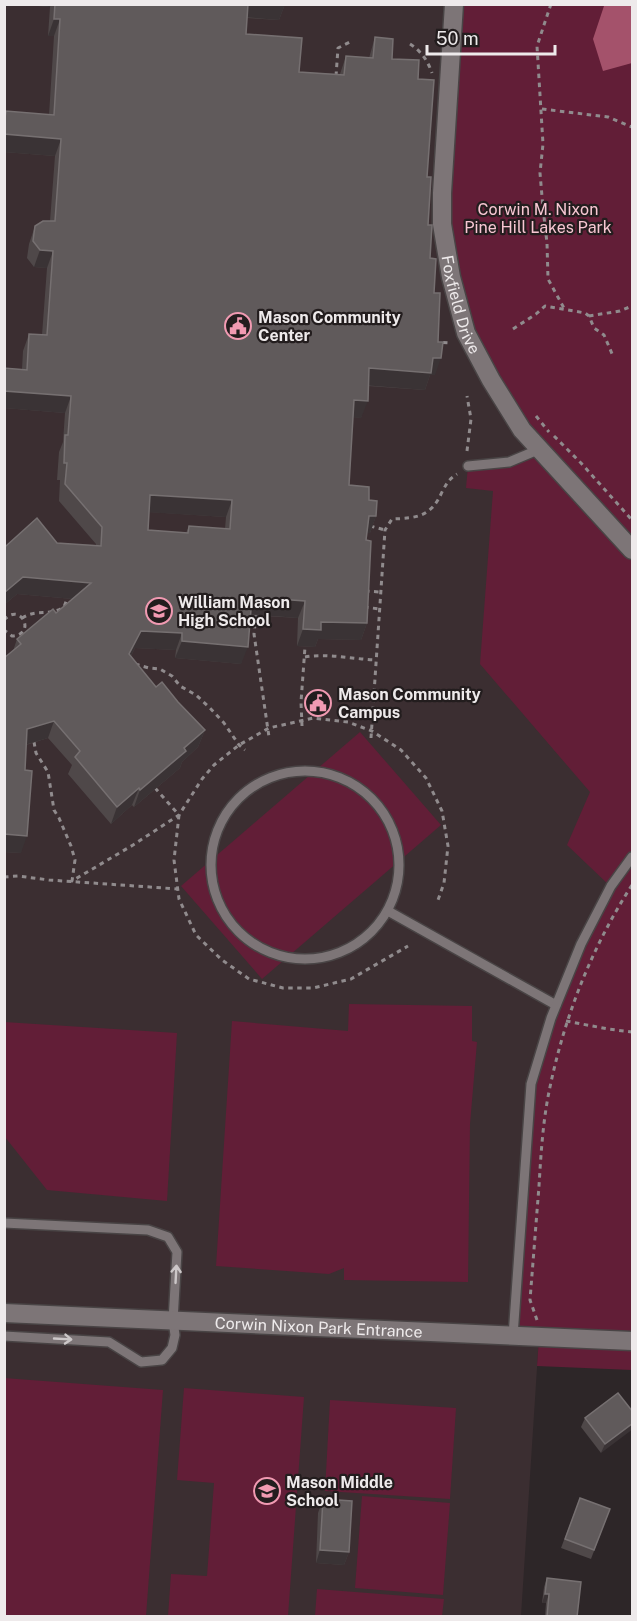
<svg xmlns="http://www.w3.org/2000/svg" width="637" height="1621" font-family="'Public Sans',sans-serif">
<style>
.built{fill:#3b2e31}
.green{fill:#621e37}
.water{fill:#a4526b}
.lines{fill:none;stroke-linecap:round;stroke-linejoin:round}
.lane-casing{stroke:#494445;stroke-width:12}
.street-casing{stroke:#494445;stroke-width:21}
.path{stroke:#908b8d;stroke-width:3;stroke-dasharray:4.5 4.5;stroke-linecap:butt}
.lane{stroke:#7d7577;stroke-width:9}
.street{stroke:#7d7577;stroke-width:18}
.wall{fill:#4f4849;fill-rule:evenodd}
.shaded-wall{fill:#3a3335}
.building{fill:#605a5b;stroke:#767071;stroke-width:1.5;fill-rule:evenodd}
.oneway{stroke:#ccc7c8}
.labels{text-anchor:middle;stroke-width:4.5;stroke-linejoin:round;paint-order:stroke}
.park-label{font-size:16px;fill:#f8c7d3;stroke:#231d1e}
.street-label{font-size:16px;fill:#eeeaeb;stroke:#231d1e}
.poi-label{font-size:16px;font-weight:bold;fill:#eeeaeb;stroke:#231d1e;text-anchor:start}
</style>
<rect width="100%" height="100%" fill="#2d2628"/>
<path class="built" d="M5 5H454L632 550V857L539 1337 521 1616H5Z"/>
<g class="green">
<path d="M454 5H632V1370L537 1366 539 1337 513 1336 531 1084 551 1018 610 886 567 845 590 792 480 664 493 491 466 488 468 466 509 462 540 450 466 333 442 224Z"/>
<path d="M360 732 441 825 262 979 181 886Z"/>
<path d="M349 1004 472 1006V1041L477 1042 470 1124 468 1282 344 1280V1268L329 1274 216 1266 232 1021 348 1031Z"/>
<path d="M4 1022 177 1033 167 1201 47 1190 5 1137Z"/>
<path d="M4 1378 163 1390 146 1616H5Z"/>
<path d="M184 1388 304 1397 288 1616H168L171 1574 207 1576 214 1483 177 1480Z"/>
<path d="M330 1400 456 1408 450 1499 325 1491Z"/>
<path d="M362 1496 450 1503 443 1595 355 1588Z"/>
<path d="M317 1589 444 1599 442 1616H315Z"/>
</g>
<path class="water" d="M606 4 632 5V63L603 71 593 39 604 6Z"/>
<g class="lines">
<defs>
<g id="lane">
<path d="M468 466 509 462 540 449"/>
<circle cx="305" cy="865" r="94"/>
<path d="M388 911 556 1005"/>
<path d="M4 1223 148 1230 168 1237 177 1252 173 1321 175 1335 172 1348 162 1360 141 1362 109 1342 4 1336"/>
<path d="M513 1336 531 1084 551 1018 581 944 611 886 632 857"/>
</g>
<g id="street">
<path id="s1" d="M454 4 442 193V224L451 277 466 333 491 380 522 430 632 550"/>
<path id="s2" d="M4 1313 632 1341"/>
</g>
</defs>
<use href="#lane" class="lane-casing"/>
<use href="#street" class="street-casing"/>
<g class="path">
<path d="M551 4 537 46 543 144 540 173 543 208 547 243 548 279 565 310"/>
<path d="M410 44C421 51 428 61 432 73"/>
<path d="M336 76 338 48 352 41"/>
<path d="M542 109 608 117 632 127"/>
<path d="M589 316 620 311 632 306"/>
<path d="M513 329 536 314 545 306 585 313 589 316 594 328 604 335 613 356"/>
<path d="M434 342 451 343"/>
<path d="M536 416 549 432"/>
<path d="M554 436 581 463 632 520"/>
<path d="M467 451 471 419 467 396"/>
<path d="M370 526 385 530"/>
<path d="M365 591 380 592"/>
<path d="M364 607 380 609"/>
<path d="M256 615 254 634 269 737"/>
<path d="M22 618C38 608 48 617 64 607L67 599"/>
<path d="M4 620C21 601 37 635 12 636L4 630"/>
<path d="M305 657C328 653 352 659 376 660"/>
<path d="M135 664 149 668 160 669 172 676 180 686 196 695 210 708 224 723 239 745 245 750"/>
<path d="M302 726 301 702 305 647"/>
<path d="M371 738 385 530 392 519C417 518 431 517 442 492 447 483 448 480 457 474"/>
<path d="M34 742 36 753 48 772 54 810 59 818 71 846 75 860 72 881 133 845 179 815 202 779 214 765 239 745 269 728 313 718 348 722 372 731 401 750 426 778 442 811 448 846 444 883 438 900"/>
<path d="M155 788 179 815 174 860 179 899 196 935 222 960 249 979 283 988H313L351 979 408 946"/>
<path d="M4 877 18 876 49 880 178 889"/>
<path d="M566 1021 608 1029 632 1032"/>
<path d="M537 1320 530 1300C533 1262 536 1224 539 1186 541 1153 543 1119 550 1087 565 1015 592 947 632 885"/>
</g>
<use href="#lane" class="lane"/>
<use href="#street" class="street"/>
</g>
<g class="wall">
<path d="M13 4H285L279 20 247 18 246 34 299 72 340 74 346 56 369 58 375 37 392 59 418 79 427 177 428 225 430 258 434 293 435 375H430L425 390 368 386 361 418 353 417 349 485 369 500 376 516 370 533H367V623L361 640 318 639 315 647 297 646 298 618 250 615 241 664 175 658 176 650 135 648 131 656 156 687 178 702 205 730 198 747 182 762 180 768 134 807 132 805 111 824 68 774 72 765 48 738 26 745 21 853 4 852V658L13 651 17 639 56 613 73 599 17 594 4 605V544L6 546 57 543 96 545V544L59 501 60 480H57L59 452 63 442 65 413 4 408V368L22 369 23 351 29 334 42 335 47 268 34 267 27 258 29 244 35 226 50 221 55 156 4 152V115L6 111 49 115 54 36H48L50 7ZM149 512 226 517 225 529 189 526 186 533 148 530Z"/>
<path d="M633 1412 601 1453 581 1427 585 1418Z"/>
<path d="M580 1498 610 1509 591 1559 561 1548Z"/>
<path d="M323 1499 349 1552 344 1565 316 1563 318 1513Z"/>
<path d="M547 1578 577 1617H545L546 1603H542L544 1587Z"/>
</g>
<g class="shaded-wall">
<path d="M13 4H51L50 7Z"/>
<path d="M247 4H285L279 20 243 17Z"/>
<path d="M54 19H60L54 36H48Z"/>
<path d="M4 134 61 139 55 156 4 152Z"/>
<path d="M40 250 53 251 47 268 34 267Z"/>
<path d="M433 358H441L435 375H430L425 390 363 385 369 368Z"/>
<path d="M4 391 71 396 65 413 4 408Z"/>
<path d="M354 400 368 401 361 418 348 417Z"/>
<path d="M150 495 232 500 226 517 144 512Z"/>
<path d="M369 516H376L370 533H363Z"/>
<path d="M23 577 91 583 85 600 17 594 4 605V593Z"/>
<path d="M252 597 305 601 298 618 246 614Z"/>
<path d="M321 622 367 623 361 640 318 639 315 647 297 646 303 629Z"/>
<path d="M141 631 182 633 176 650 135 648 123 671 129 654Z"/>
<path d="M182 641 248 647 241 664 175 658Z"/>
<path d="M54 721 48 738 21 746 27 729Z"/>
<path d="M205 730 198 747 182 762 180 768 134 807 140 790Z"/>
<path d="M139 788 132 805 111 824 117 807Z"/>
<path d="M4 834 27 836 21 853 4 852Z"/>
<path d="M633 1423V1429L601 1453 605 1444Z"/>
<path d="M320 1550 349 1552 344 1565 316 1563Z"/>
<path d="M545 1594H549L546 1603H542Z"/>
</g>
<g class="building">
<path d="M55 4H248L246 34 302 38 299 72 344 75 346 56 373 58 375 37 393 39 392 59 419 60 418 79 434 80 427 177H431L428 225H432L430 258 436 259 434 293H440L438 342H443L441 358H433L431 373 369 368 368 401 354 400 349 485 369 487V500L377 501 376 516H369L366 540 371 541 367 623 321 622V630L303 629 305 601 252 597 248 647 182 641V633L141 631 129 654 156 687 162 682 178 702 205 730 184 748 186 751 140 790 139 788 117 807 75 757 80 751 54 721 27 729 25 770 32 771 27 836 4 834V658L21 644 17 639 53 609 56 613 91 583 23 577 4 593V544L6 546 37 518 57 543 101 546 102 527 65 484 67 463H64L65 435H68L71 396 4 391V368L27 370 29 334 47 335 53 251 40 250 33 241 35 226 43 221H55L61 139 4 134V125L6 111 54 115 60 19H54ZM150 495 232 500 230 529 189 526 188 533 148 530Z"/>
<path d="M618 1393 633 1412V1423L605 1444 585 1418Z"/>
<path d="M580 1498 610 1509 594 1550 565 1539Z"/>
<path d="M323 1499 352 1501 349 1552 320 1550Z"/>
<path d="M547 1578 581 1582 577 1617H547L549 1594H545Z"/>
</g>
<defs><path id="oneway-shaft" d="M-6 0H5M1.5-3L5.5 0L1.5 3" fill="none" stroke-width="1.6" stroke-linecap="round" stroke-linejoin="round" transform="scale(1.5)"/></defs>
<g class="oneway">
<use href="#oneway-shaft" transform="translate(176 1274) rotate(-87)"/>
<use href="#oneway-shaft" transform="translate(63 1339) rotate(3)"/>
</g>
<defs>
<symbol id="civic-ring" viewBox="-11 -11 22 22"><circle r="9.5" fill="#231d1e" stroke="#f19ab2" stroke-width="1.5"/><path d="M-.6-6.5H3V-4.5H.6V-3L4-1V1h2V6H-6V1h2V-1L-.6-3ZM-1.2 2.5V6h2.4V2.5Z" fill="#f19ab2"/></symbol>
<symbol id="school-ring" viewBox="-11 -11 22 22"><circle r="9.5" fill="#231d1e" stroke="#f19ab2" stroke-width="1.5"/><path d="M0-5L7-2L0 1L-7-2ZM-4 1L0 2.5L4 1V4Q0 6-4 4Z" fill="#f19ab2"/></symbol>
</defs>
<g fill-rule="evenodd">
<use href="#civic-ring" x="223" y="311" width="30" height="30"/>
<use href="#school-ring" x="144" y="596" width="30" height="30"/>
<use href="#civic-ring" x="303" y="688" width="30" height="30"/>
<use href="#school-ring" x="252" y="1476" width="30" height="30"/>
</g>
<g class="labels">
<g class="park-label">
<text x="538" y="215">Corwin M. Nixon<tspan x="538" dy="18">Pine Hill Lakes Park</tspan></text>
</g>
<g class="street-label">
<text dy="6" stroke="none"><textPath href="#s1" startOffset="303">Foxfield Drive</textPath></text>
<text dy="6" stroke="none"><textPath href="#s2" startOffset="315">Corwin Nixon Park Entrance</textPath></text>
</g>
<g class="poi-label">
<text x="258" y="323">Mason Community<tspan x="258" dy="18">Center</tspan></text>
<text x="178" y="608">William Mason<tspan x="178" dy="18">High School</tspan></text>
<text x="338" y="700">Mason Community<tspan x="338" dy="18">Campus</tspan></text>
<text x="286" y="1488">Mason Middle<tspan x="286" dy="18">School</tspan></text>
</g>
</g>
<rect width="637" height="1621" fill="none" stroke="#eeeaeb" stroke-width="12"/>
<path d="M427 45v9h128v-9" fill="none" stroke="#eeeaeb" stroke-width="3"/>
<text x="436" y="45" font-size="18" fill="#eeeaeb" stroke="#231d1e" stroke-width="4.5" paint-order="stroke">50 m</text>
</svg>
